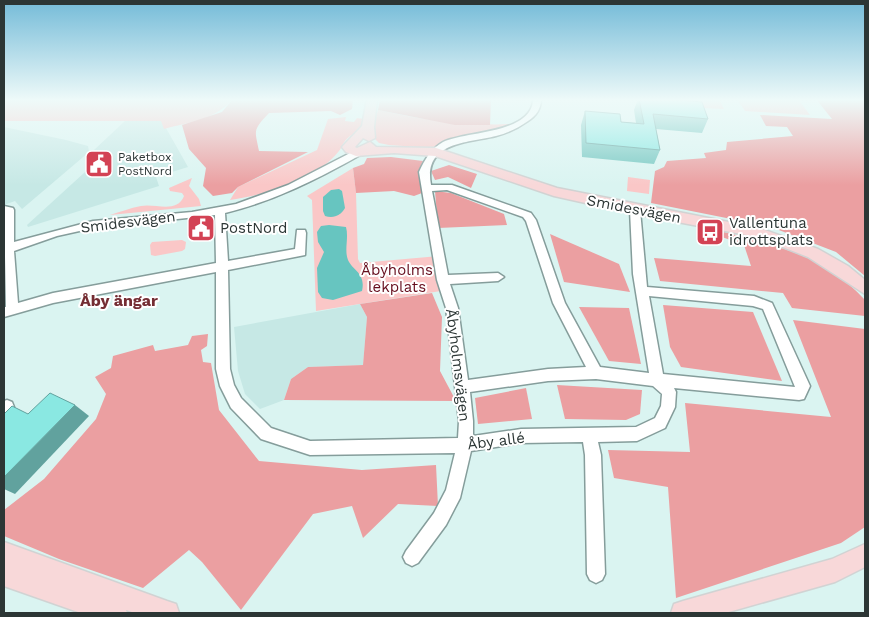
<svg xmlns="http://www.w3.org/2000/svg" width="869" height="617" font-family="'Work Sans',sans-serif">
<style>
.built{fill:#c6e8e5}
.green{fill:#fac7c7}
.forest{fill:#eb9fa1}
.water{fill:#67c5c0}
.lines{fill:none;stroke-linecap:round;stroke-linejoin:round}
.minor-casing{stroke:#859d9b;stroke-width:3}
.major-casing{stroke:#d1d3d3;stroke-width:3}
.minor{fill:#fff;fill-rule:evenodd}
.major{fill:#f8d8d9;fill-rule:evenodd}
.wall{fill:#77c8c2}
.shaded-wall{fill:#61a29e}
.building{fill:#8ae8e2;stroke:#61a29e}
.labels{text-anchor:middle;stroke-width:4;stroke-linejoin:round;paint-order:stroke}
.far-poi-label{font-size:12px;fill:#2c3635;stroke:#fff;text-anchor:start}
.street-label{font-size:15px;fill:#2c3635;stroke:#fff}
.poi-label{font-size:15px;fill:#2c3635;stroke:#fff;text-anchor:start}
.park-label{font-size:15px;fill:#660d1d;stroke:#fff}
.neighbourhood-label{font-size:16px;font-weight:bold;fill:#742d33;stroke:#fff}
</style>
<rect width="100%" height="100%" fill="#daf4f1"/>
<g class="built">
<path d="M125 121H162L188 167 156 177 159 186 28 227 27 225 107 152 94 150Z"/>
<path d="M4 127 66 140 88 146 89 152 22 209 15 201 4 205Z"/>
<path d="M360 304 367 317 363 365 308 367 291 379 284 400 260 409 245 394 238 371 234 327Z"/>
</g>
<g class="green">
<path d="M4 99H233C213 121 192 121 164 129L161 121H4Z"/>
<path d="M657 99H719L724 109 660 106Z"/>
<path d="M737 99H798L810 115 745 111Z"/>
<path d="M378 110C423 120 467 126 513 124L485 133 455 137 431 148 389 145 379 143 371 135Z"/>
<path d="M346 117 345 121 354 122 357 118 364 119C358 138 354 130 345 141 342 144 342 148 339 151 314 182 267 194 230 200L238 187 317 150 328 119Z"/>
<path d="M353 168 356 193 358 259 360 263 439 256 447 290 316 311 312 200 307 196Z"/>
<path d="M628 177 650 180 649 194 627 191Z"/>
<path d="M192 178 189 186 199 199 201 206 110 215C120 212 130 208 141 206 155 203 177 214 184 196L182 193 170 191 169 188Z"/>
<path d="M182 240 186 242 185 249 182 251 155 256 151 255 150 245 152 242Z"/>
</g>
<g class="forest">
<path d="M233 99H325L332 101 333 99H353L352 109 340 115 331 111 269 113C252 131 255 130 259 151L308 152 238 187 232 193 213 196 203 186 206 168 189 149 182 125 222 112Z"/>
<path d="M380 99H491L490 125H455L378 110Z"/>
<path d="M816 99H865V276L836 252 771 227 651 203 655 171 664 167 667 161 706 158 704 153 726 150 727 142 793 136 787 127 766 126 760 115 832 119Z"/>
<path d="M391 157 423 161 419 170 422 193 414 196 394 191 356 193 353 168 364 164 367 158Z"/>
<path d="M449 165 477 174 471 188 448 177 435 180 431 171Z"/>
<path d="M435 191 451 193 504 214 507 225 438 228Z"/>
<path d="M724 232C779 246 825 256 865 300V316L792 308 783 293 660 281 654 258 751 266 744 245 722 237Z"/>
<path d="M550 234 619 264 630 292 564 282Z"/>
<path d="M432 293 442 317 440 371 456 401 284 400 291 379 308 367 363 365 367 317 360 304Z"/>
<path d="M663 305 753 312 782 381 681 367 670 347Z"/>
<path d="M579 307 629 308 641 364 609 361Z"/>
<path d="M793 320 865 329V527L841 543 676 598 668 487 614 478 608 450 690 452 685 403 831 417Z"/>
<path d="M208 334 207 346 201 350 203 362 211 363 219 410 259 461 362 470 436 465 438 506 398 504 363 538 352 506 313 514 241 610 202 562 189 550 143 588 59 559 4 536V510L44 479 96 419 106 394 95 377 111 368 113 356 153 345 155 351 188 345 192 336Z"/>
<path d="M557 385 642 390 640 414 626 420 565 419Z"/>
<path d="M526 388 532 419 478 424 475 398Z"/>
</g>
<g class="water">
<path d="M339 189 342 191 345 208C341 215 334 219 325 216L323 211V197L331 190Z"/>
<path d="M329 225 346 227C349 238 344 250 348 260 353 271 366 273 362 291L333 300 322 298 318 292 317 268 324 252 318 242 317 232 321 226Z"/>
</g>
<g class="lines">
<defs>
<g id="minor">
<path d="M533 99H541C541 109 536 116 528 121 518 128 508 133 496 136 467 143 423 142 431 185H452L531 213 536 220 565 303 600 367 649 373 633 274 630 210 635 207 640 210 647 287 754 296 772 303 810 386 804 399 799 400 674 388 676 392 675 407 665 428 637 441 598 442 601 455 605 574 602 580 596 583 590 580 587 574 585 455 583 442 521 443 471 451 460 498 446 525 418 563 412 566 406 563 403 557 406 551 434 513 446 490 455 453 310 455 261 439 231 408 220 386 216 369V272L53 303 4 317V307H6L4 206 13 208 14 210V242L93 221 192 212 236 204 288 185 356 150H362V154C318 179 274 201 225 213L228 261 295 249 297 230H305L306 233 305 255 228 270 230 369 234 385 241 398 271 428 310 441 458 438 459 421 446 308 437 280 419 172C425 159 431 149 443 142 465 131 533 134 533 99ZM447 190 523 217 526 221 553 303 586 367 548 369 468 380 458 308 450 284 498 281 504 277 498 273 448 275 432 191ZM215 215 216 263 53 293 18 303 14 251 57 236 93 228ZM649 296 753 306 763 309 795 387 663 374ZM596 379 653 386 662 394 661 406 655 418 636 427 521 429 473 436V421L470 392 548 381Z"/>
<path d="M7 400 12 402 14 407 12 412 4 415V401Z"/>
</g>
<g id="major">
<path d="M367 99H377L374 127 375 138 369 141 363 138 355 147 357 148 370 142 376 147 436 148 557 188 759 228 818 249 848 266 865 280V294L808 257 757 237 635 214 554 196 435 156 394 153 356 156 346 152 342 147 362 126Z"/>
<path d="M4 542 167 601 176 604 179 613H135L126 610 127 613H81L4 586Z"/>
<path d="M865 544V567L835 582 725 613H671L674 604 683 601 832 559Z"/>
</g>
</defs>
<use href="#minor" class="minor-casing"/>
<use href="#major" class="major-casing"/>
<use href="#minor" class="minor"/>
<use href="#major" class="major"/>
</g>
<g class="wall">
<path d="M493 99H525V101Z"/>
<path d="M638 99H667L708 119 702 133 656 129 660 150 654 164 582 157 581 125 585 111 621 122 636 123 634 110Z"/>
</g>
<path class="shaded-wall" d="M75 405 89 416 15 494 4 489V477Z"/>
<g class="building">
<path d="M639 99H667L702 102 708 119 653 114 660 150 586 143 585 111 620 114 621 122 644 124Z"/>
<path d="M50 393 75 405 4 477V414L12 406 28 414Z"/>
</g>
<linearGradient id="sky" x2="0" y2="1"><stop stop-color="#74bbd8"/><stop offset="0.54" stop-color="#eefaf9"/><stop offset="1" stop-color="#eefaf9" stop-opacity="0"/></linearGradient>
<rect width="869" height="185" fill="url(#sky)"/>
<defs>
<symbol id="civic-square" viewBox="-11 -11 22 22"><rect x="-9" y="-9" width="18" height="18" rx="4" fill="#d34254" stroke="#fff"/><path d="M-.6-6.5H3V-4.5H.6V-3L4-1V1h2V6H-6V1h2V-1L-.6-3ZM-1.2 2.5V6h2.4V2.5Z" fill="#fff"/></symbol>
<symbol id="bus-square" viewBox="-11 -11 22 22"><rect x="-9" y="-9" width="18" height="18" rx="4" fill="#d34254" stroke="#fff"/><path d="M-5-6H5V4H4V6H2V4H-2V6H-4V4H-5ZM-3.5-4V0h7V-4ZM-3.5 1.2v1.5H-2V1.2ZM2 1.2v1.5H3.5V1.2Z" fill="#fff"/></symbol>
</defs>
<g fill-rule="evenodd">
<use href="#civic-square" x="83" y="148" width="32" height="32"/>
<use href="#civic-square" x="185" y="212" width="32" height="32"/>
<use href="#bus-square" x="694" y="216" width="32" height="32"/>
</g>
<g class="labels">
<g class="far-poi-label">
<text x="118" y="161">Paketbox<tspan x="118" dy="14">PostNord</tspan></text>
</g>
<g class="street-label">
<text transform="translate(634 209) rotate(11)" y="5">Smidesvägen</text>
<text transform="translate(128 222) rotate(-7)" y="5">Smidesvägen</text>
<text transform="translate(458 365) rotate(83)" y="5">Åbyholmsvägen</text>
<text transform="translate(496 441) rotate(-7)" y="5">Åby allé</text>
</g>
<g class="poi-label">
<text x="729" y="228">Vallentuna<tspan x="729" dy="17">idrottsplats</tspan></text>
<text x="220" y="233">PostNord</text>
</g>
<g class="park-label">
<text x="397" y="275">Åbyholms<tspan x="397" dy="17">lekplats</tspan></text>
</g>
<g class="neighbourhood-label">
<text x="119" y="306">Åby ängar</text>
</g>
</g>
<rect width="869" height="617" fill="none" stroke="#2c3635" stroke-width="10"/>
</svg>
